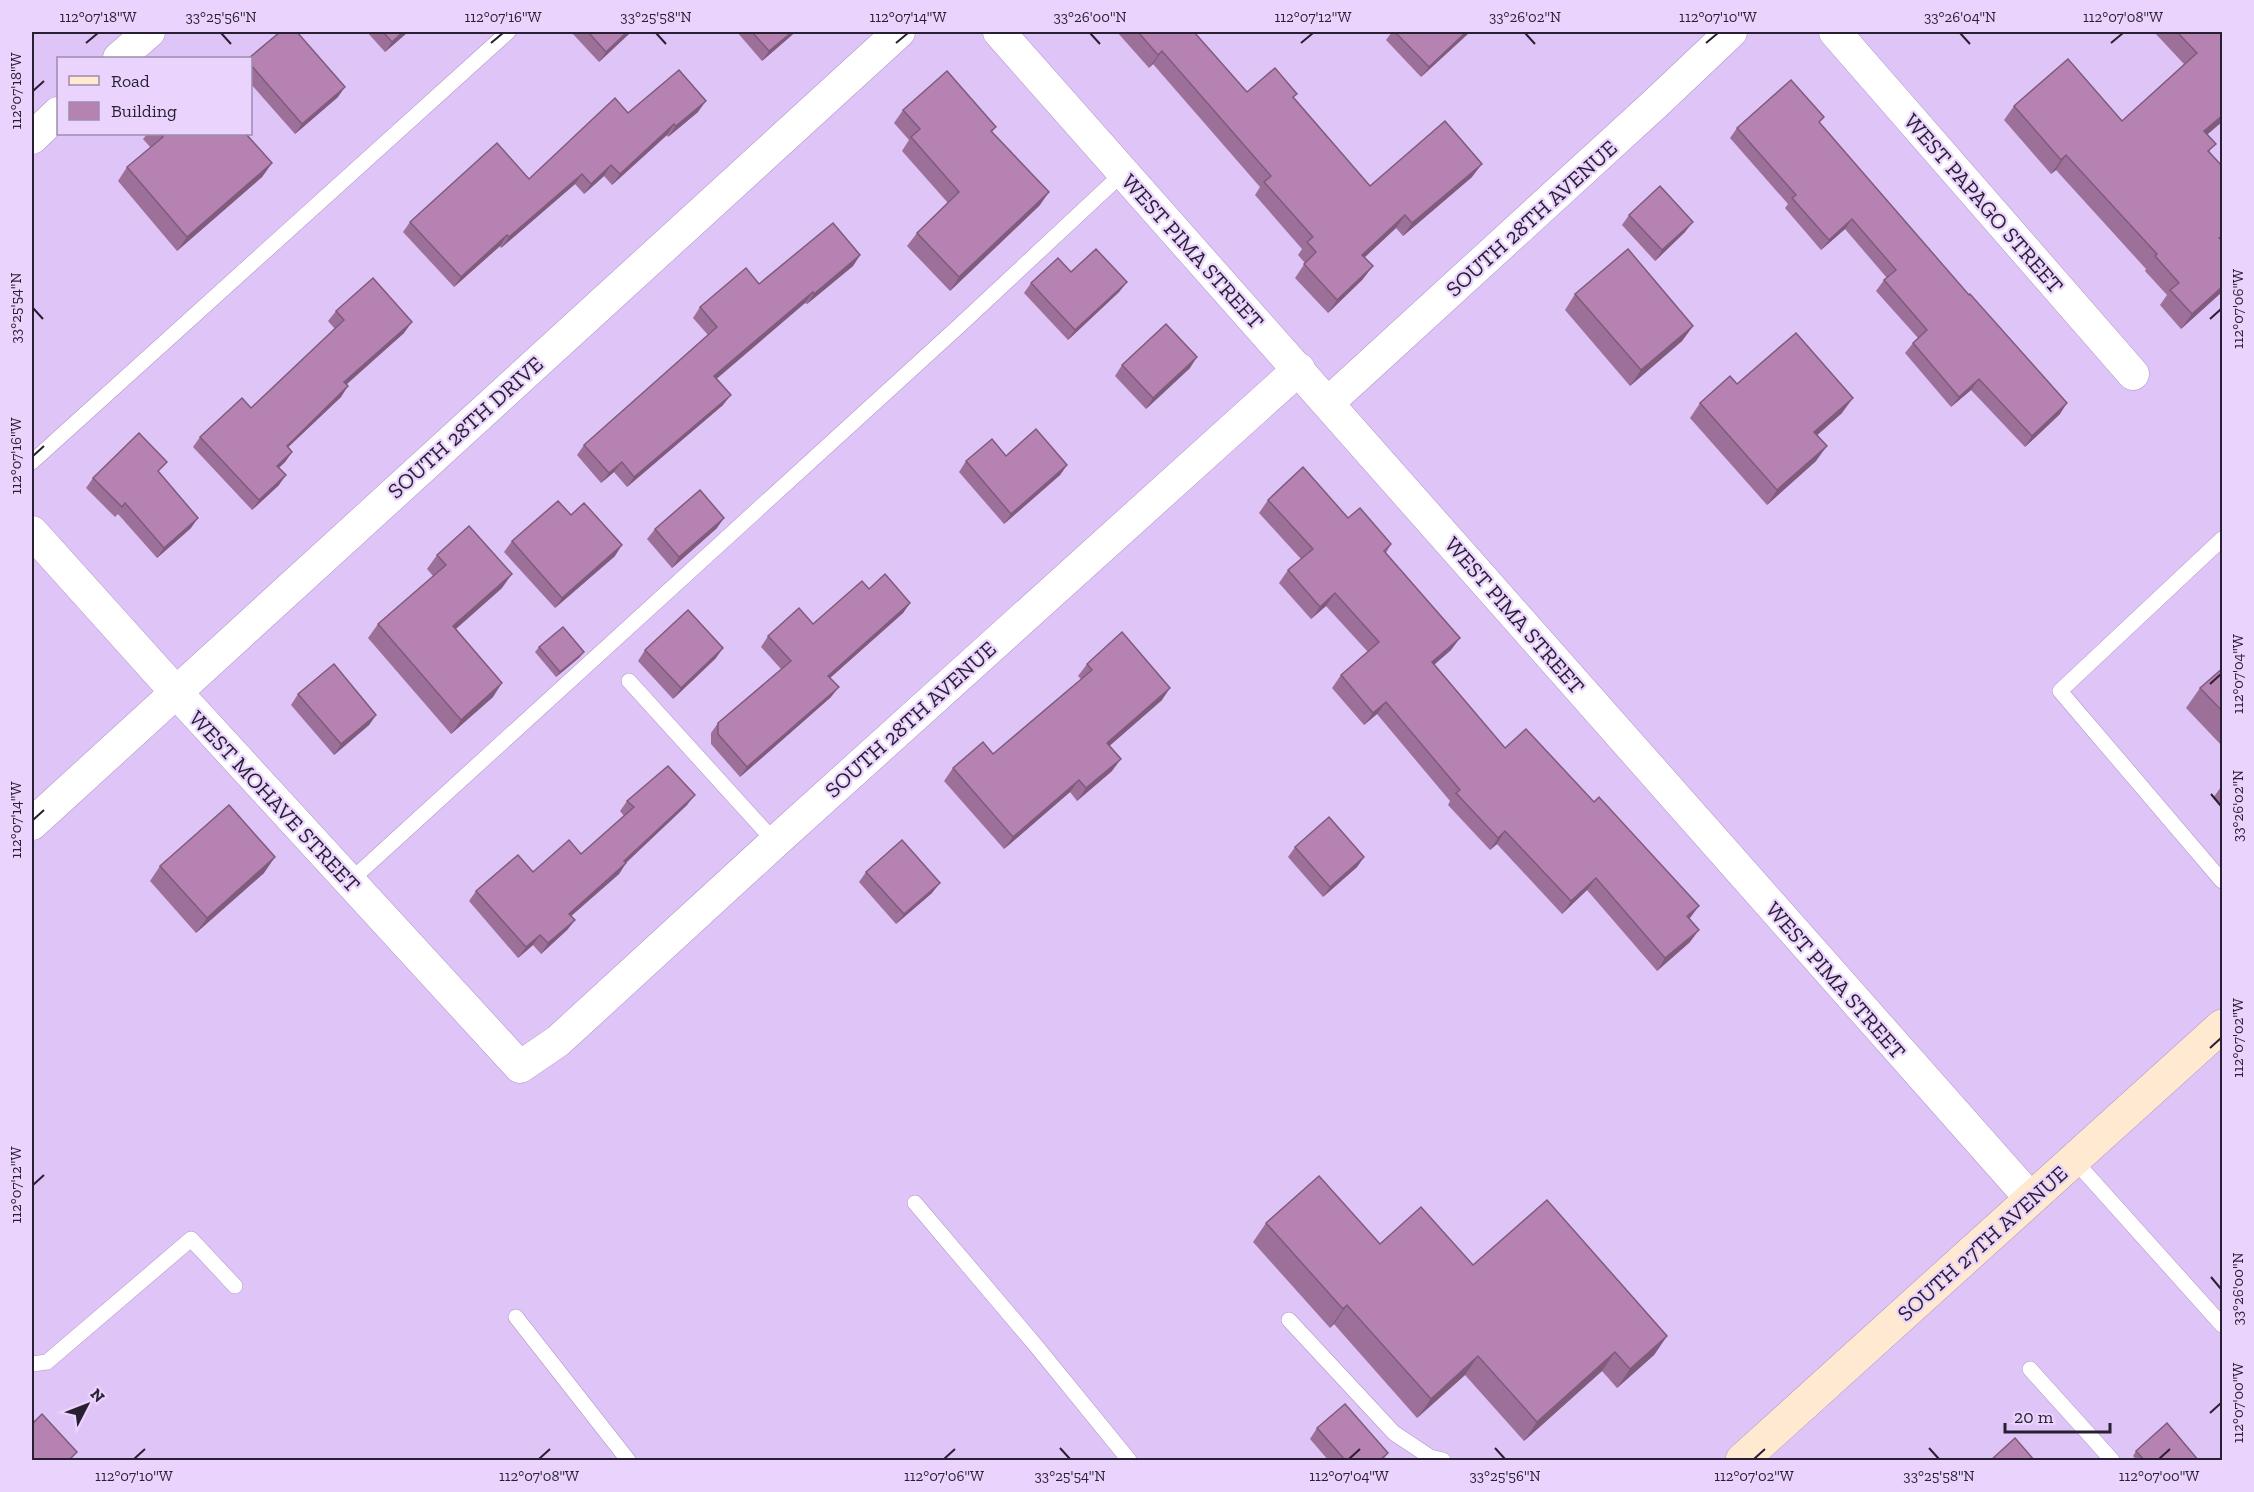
<svg xmlns="http://www.w3.org/2000/svg" width="2254" height="1492" font-family="'Zilla Slab',serif">
<style>
.lines{fill:none;stroke-linecap:round;stroke-linejoin:round}
.service-casing{stroke:#b196c7;stroke-width:16}
.minor-casing{stroke:#b196c7;stroke-width:33}
.secondary-casing{stroke:#b196c7;stroke-width:34}
.service{stroke:#fff;stroke-width:15}
.minor{stroke:#fff;stroke-width:32}
.secondary{stroke:#ffe9d0;stroke-width:33}
.wall{fill:#9c7098}
.shaded-wall{fill:#7f5b7c}
.building{fill:#b582b1;stroke:#7f5b7c;stroke-width:1.5}
.ticks{fill:none;stroke:#291f32;stroke-width:2}
.labels{text-anchor:middle;stroke-width:4.5;stroke-linejoin:round;paint-order:stroke}
.street-label{font-size:22px;fill:#291f32;stroke:#ead4fd}
.neatline{fill:none;stroke:#291f32;stroke-width:2}
.ticks-label{font-size:15px;text-anchor:middle;fill:#291f32}
</style>
<rect width="100%" height="100%" fill="#dfc4f7"/>
<g class="lines">
<defs>
<g id="service">
<path d="M32 462 508 32"/>
<path d="M2222 539 2060 691 2222 881"/>
<path d="M629 681 775 842"/>
<path d="M349 882 959 326 1123 173"/>
<path d="M2074 1160 2222 1325"/>
<path d="M915 1203 1037 1347 1129 1460"/>
<path d="M516 1317 628 1460"/>
<path d="M1289 1320 1394 1433 1430 1457 1443 1460"/>
<path d="M32 1364 47 1362 191 1239 235 1286"/>
<path d="M2030 1369 2112 1460"/>
</g>
<g id="minor">
<path d="M999 32 2031 1199"/>
<path d="M1835 32 2133 374"/>
<path d="M119 58 149 32"/>
<path d="M32 138 58 113"/>
<path d="M1328 403 1656 103 1731 32"/>
<path d="M32 532 175 691 520 1067 558 1041 775 842 1299 369"/>
<path d="M32 824 899 32"/>
</g>
<path id="secondary" d="M1742 1460 2222 1026"/>
</defs>
<use href="#service" class="service-casing"/>
<use href="#minor" class="minor-casing"/>
<use href="#secondary" class="secondary-casing"/>
<use href="#service" class="service"/>
<use href="#minor" class="minor"/>
<use href="#secondary" class="secondary"/>
</g>
<g class="wall">
<path d="M367 32H408L385 52Z"/>
<path d="M573 32H631L599 62 572 33Z"/>
<path d="M737 32H795L792 35 762 61Z"/>
<path d="M1117 32H1194L1247 92 1293 98 1370 186 1472 177 1403 236 1396 228 1364 258 1363 279 1328 313 1295 278 1305 263 1298 255 1302 249 1255 195 1260 187 1153 64 1149 68Z"/>
<path d="M1392 32H1470L1421 77 1386 40Z"/>
<path d="M2154 32H2223V121L2207 134 2210 152 2223 167V291L2181 329 2160 305 2167 295 2145 271 2146 269 2056 170 2051 174 2004 120 2014 106 2122 121 2184 64Z"/>
<path d="M250 58 338 97 295 134 250 83Z"/>
<path d="M903 110 996 127 992 132 1040 205 950 291 907 246 917 233 948 203 902 151 909 140 894 123Z"/>
<path d="M698 112 668 137 667 135 612 185 604 176 584 194 575 184 501 248 500 246 454 287 403 232 410 222 529 179 628 113Z"/>
<path d="M1820 124 2060 414 2025 447 1971 390 1951 407 1905 353 1913 343 1918 338 1876 291 1884 280 1887 278 1845 229 1821 250 1785 208 1788 204 1730 138 1737 128Z"/>
<path d="M147 134H246L272 163 262 177 177 251 118 181 127 167 151 148 143 139Z"/>
<path d="M1629 215 1685 232 1655 261 1622 225Z"/>
<path d="M860 255 853 266 807 304 805 303 716 379 723 405 627 487 614 472 601 483 577 455 584 445 708 335 693 318 700 307 759 284Z"/>
<path d="M1071 272 1127 282 1119 292 1068 340 1024 293 1031 283Z"/>
<path d="M1575 294 1693 326 1682 341 1630 386 1565 310Z"/>
<path d="M336 311 404 333 346 384 341 397 288 447 292 452 285 462 279 468V485L252 510 193 447 200 437 251 408 335 329 328 321Z"/>
<path d="M1122 365 1190 368 1146 409 1115 376Z"/>
<path d="M1737 384 1842 413 1817 435 1816 461 1767 505 1690 418 1700 403Z"/>
<path d="M1006 456 1067 465 1060 475 1004 524 959 472 966 461Z"/>
<path d="M160 473 191 528 157 558 118 514 115 517 86 488 93 478Z"/>
<path d="M1268 500 1348 518 1391 544 1386 553 1451 650 1434 665 1505 748 1690 919V942L1657 971 1587 890 1562 914 1497 844 1490 850 1448 805 1450 801 1377 714 1364 725 1332 688 1341 675 1368 652 1326 606 1311 619 1279 583 1288 570 1301 559 1259 513Z"/>
<path d="M571 515 615 556 555 608 504 552 512 541Z"/>
<path d="M717 528 672 568 647 539 655 529Z"/>
<path d="M437 555 502 588 456 629 493 697 451 734 368 638 378 624 433 576 427 569Z"/>
<path d="M869 589 910 603 903 613 830 678 831 697 740 777 711 744V733L718 723 781 669 761 647 768 636 813 624Z"/>
<path d="M539 647 580 657 556 677 535 652Z"/>
<path d="M645 650 716 658 673 699 638 661Z"/>
<path d="M1087 664 1162 700 1109 746 1112 771 1077 801 1070 792 1004 849 944 781 953 768 993 754 1081 679 1078 676Z"/>
<path d="M2223 668V747L2186 708 2200 688Z"/>
<path d="M298 694 376 715 369 725 334 755 291 705Z"/>
<path d="M2223 784V809L2213 798Z"/>
<path d="M627 801 687 805 626 863 619 874 571 916 575 920 567 930 541 954 533 945 518 958 469 901 476 891 581 854 624 816 620 811Z"/>
<path d="M1295 847 1364 857 1357 867 1323 897 1288 857Z"/>
<path d="M160 866 264 873 196 933 150 881Z"/>
<path d="M866 872 932 893 896 924 859 882Z"/>
<path d="M1266 1223 1380 1244 1473 1265 1667 1336 1654 1355 1617 1388 1602 1371 1524 1441 1465 1375 1417 1418 1334 1324 1330 1328 1253 1242Z"/>
<path d="M1317 1428 1388 1453 1382 1461H1329L1310 1439Z"/>
<path d="M2136 1451 2199 1461H2137L2133 1456Z"/>
</g>
<g class="shaded-wall">
<path d="M403 32H408L385 52 392 42Z"/>
<path d="M627 32H631L599 62 606 52Z"/>
<path d="M792 32H795L792 35 762 61 769 51Z"/>
<path d="M1466 32H1470L1421 77 1429 67Z"/>
<path d="M1162 51 1153 64 1149 68 1158 55Z"/>
<path d="M345 87 338 97 295 134 302 124Z"/>
<path d="M706 101 698 112 668 137 676 126Z"/>
<path d="M2223 115V121L2194 146 2204 131Z"/>
<path d="M674 124 667 135 612 185 620 174Z"/>
<path d="M2066 155 2056 170 2051 174 2061 160Z"/>
<path d="M272 163 262 177 177 251 187 237Z"/>
<path d="M1482 164 1472 177 1403 236 1412 223Z"/>
<path d="M611 165 604 176 584 194 591 184Z"/>
<path d="M582 174 575 184 501 248 509 237Z"/>
<path d="M1049 192 1040 205 950 291 959 277Z"/>
<path d="M1405 215 1396 228 1353 268 1362 255Z"/>
<path d="M1852 219 1845 229 1821 250 1829 240Z"/>
<path d="M1693 222 1685 232 1655 261 1662 250Z"/>
<path d="M507 235 500 246 454 287 461 277Z"/>
<path d="M860 255 853 266 807 304 814 294Z"/>
<path d="M1373 266 1363 279 1328 313 1337 300Z"/>
<path d="M1127 282 1119 292 1068 340 1075 330Z"/>
<path d="M2223 286V291L2181 329 2192 314Z"/>
<path d="M813 292 805 303 707 387 714 376Z"/>
<path d="M412 322 404 333 337 393 344 382Z"/>
<path d="M1693 326 1682 341 1630 386 1641 370Z"/>
<path d="M1197 357 1190 368 1146 409 1153 398Z"/>
<path d="M1979 379 1971 390 1951 407 1959 397Z"/>
<path d="M348 386 341 397 279 456 287 446Z"/>
<path d="M731 395 723 405 627 487 634 477Z"/>
<path d="M1853 398 1842 413 1804 447 1814 432Z"/>
<path d="M2067 403 2060 414 2025 447 2032 436Z"/>
<path d="M1827 446 1816 461 1767 505 1777 490Z"/>
<path d="M292 452 285 462 269 476 277 466Z"/>
<path d="M622 462 614 472 601 483 609 473Z"/>
<path d="M1067 465 1060 475 1004 524 1011 514Z"/>
<path d="M286 475 279 485 252 510 259 500Z"/>
<path d="M198 518 191 528 157 558 164 548Z"/>
<path d="M724 518 717 528 672 568 679 557Z"/>
<path d="M622 545 615 556 555 608 562 598Z"/>
<path d="M512 574 502 588 443 640 453 626Z"/>
<path d="M1335 593 1326 606 1311 619 1320 607Z"/>
<path d="M910 603 903 613 821 686 828 676Z"/>
<path d="M1460 638 1451 650 1423 674 1432 662Z"/>
<path d="M723 648 716 658 673 699 681 688Z"/>
<path d="M584 652 580 657 556 677 560 672Z"/>
<path d="M502 683 493 697 451 734 461 720Z"/>
<path d="M839 687 831 697 740 777 747 767Z"/>
<path d="M1170 688 1162 700 1098 756 1107 743Z"/>
<path d="M1386 702 1377 714 1364 725 1373 713Z"/>
<path d="M376 715 369 725 334 755 341 744Z"/>
<path d="M1121 759 1112 771 1077 801 1086 788Z"/>
<path d="M1079 780 1070 792 1004 849 1013 837Z"/>
<path d="M695 795 687 805 617 871 624 861Z"/>
<path d="M1505 831 1497 844 1490 850 1498 838Z"/>
<path d="M275 857 264 873 196 933 207 918Z"/>
<path d="M1364 857 1357 867 1323 897 1330 887Z"/>
<path d="M626 863 619 874 562 924 569 914Z"/>
<path d="M1596 878 1587 890 1562 914 1571 901Z"/>
<path d="M940 883 932 893 896 924 904 914Z"/>
<path d="M1699 906 1690 918 1679 928 1687 916Z"/>
<path d="M575 920 567 930 541 954 548 943Z"/>
<path d="M1699 930 1690 942 1657 971 1665 958Z"/>
<path d="M540 935 533 945 518 958 526 947Z"/>
<path d="M1347 1305 1334 1324 1330 1328 1343 1309Z"/>
<path d="M1667 1336 1654 1355 1617 1388 1630 1369Z"/>
<path d="M1615 1352 1602 1371 1524 1441 1537 1422Z"/>
<path d="M1478 1356 1465 1375 1417 1418 1431 1399Z"/>
</g>
<g class="building">
<path d="M280 32H297L345 87 302 124 250 64V58H249Z"/>
<path d="M383 32H403L392 42Z"/>
<path d="M588 32H627L606 52Z"/>
<path d="M752 32H792L769 51Z"/>
<path d="M1138 32H1194L1247 92 1275 68 1297 94 1293 97 1370 186 1445 121 1482 164 1412 223 1405 215 1362 255 1373 266 1337 300 1304 264 1316 252 1307 242 1313 237 1264 182 1271 176 1162 51 1158 55Z"/>
<path d="M1395 32H1466L1429 67Z"/>
<path d="M2177 32H2223V115L2204 131 2216 144 2208 151 2223 167V235L2219 238 2223 241V286L2192 314 2170 290 2179 283 2155 256 2157 254 2066 155 2061 160 2014 106 2068 59 2122 121 2197 53Z"/>
<path d="M679 70 706 101 676 126 674 124 620 174 611 165 591 184 582 174 509 237 507 235 461 277 410 222 497 143 529 179 615 98 628 113Z"/>
<path d="M947 71 996 127 991 131 1049 192 959 277 917 233 959 192 911 137 920 129 903 110Z"/>
<path d="M1791 80 1824 117 1819 122 1969 295 1970 294 2067 403 2032 436 1979 379 1959 397 1913 343 1927 330 1884 280 1896 270 1852 219 1829 240 1792 198 1796 195 1737 128Z"/>
<path d="M160 134H246L272 163 187 237 127 167 163 137Z"/>
<path d="M1660 186 1693 222 1662 250 1629 215Z"/>
<path d="M833 223 860 255 814 294 813 292 714 376 731 395 634 477 622 462 609 473 584 445 717 327 700 307 746 268 759 284Z"/>
<path d="M1096 249 1127 282 1075 330 1031 283 1058 258 1071 272Z"/>
<path d="M1628 249 1693 326 1641 370 1575 294Z"/>
<path d="M373 278 412 322 344 382 348 386 287 446 292 452 277 466 286 475 259 500 200 437 242 398 251 408 344 320 336 311Z"/>
<path d="M1166 324 1197 357 1153 398 1122 365Z"/>
<path d="M1796 333 1853 398 1814 432 1827 446 1777 490 1700 403 1730 376 1737 384Z"/>
<path d="M1036 429 1067 465 1011 514 966 461 992 439 1006 456Z"/>
<path d="M139 433 167 462 158 471 198 518 164 548 125 503 122 507 93 478Z"/>
<path d="M1303 467 1348 518 1360 508 1391 544 1384 551 1460 638 1432 662 1505 748 1526 729 1594 802 1599 797 1699 906 1687 916 1699 930 1665 958 1596 878 1571 901 1505 831 1498 838 1456 793 1460 790 1386 702 1373 713 1341 675 1379 642 1335 593 1320 607 1288 570 1313 549 1268 500Z"/>
<path d="M700 490 724 518 679 557 655 529Z"/>
<path d="M558 501 571 515 584 503 622 545 562 598 512 541Z"/>
<path d="M469 526 512 574 453 626 502 683 461 720 378 624 446 565 437 555Z"/>
<path d="M885 574 910 603 828 676 839 687 747 767 718 734V723L791 661 768 636 799 608 813 624 862 581 869 589Z"/>
<path d="M688 610 723 648 681 688 645 650Z"/>
<path d="M563 627 584 652 560 672 539 647Z"/>
<path d="M1122 632 1170 688 1107 743 1121 759 1086 788 1079 780 1013 837 953 768 983 742 993 754 1092 670 1087 664Z"/>
<path d="M334 664 376 715 341 744 298 694Z"/>
<path d="M2223 668V712L2200 688Z"/>
<path d="M668 766 695 795 624 861 626 863 569 914 575 920 548 943 540 935 526 947 476 891 518 855 533 872 569 840 581 854 634 807 627 801Z"/>
<path d="M229 805 275 857 207 918 160 866Z"/>
<path d="M1329 817 1364 857 1330 887 1295 847Z"/>
<path d="M902 840 940 883 904 914 866 872Z"/>
<path d="M1319 1176 1380 1244 1421 1207 1473 1265 1547 1200 1667 1336 1630 1369 1615 1352 1537 1422 1478 1356 1431 1399 1347 1305 1343 1309 1266 1223Z"/>
<path d="M1345 1404 1388 1453 1379 1461H1346L1317 1428Z"/>
<path d="M42 1414 77 1452 68 1461H32V1424Z"/>
<path d="M2167 1423 2199 1461H2145L2136 1451Z"/>
<path d="M2015 1438 2035 1461H1990Z"/>
</g>
<path class="ticks" d="M221 33 231 44M656 33 666 44M1090 33 1100 44M1525 33 1535 44M1960 33 1970 44M86 43 98 33M491 43 503 33M896 43 908 33M1301 43 1313 33M1706 43 1718 33M2111 43 2123 33M33 91 44 81M33 308 43 319M2210 319 2221 309M33 456 44 446M2210 684 2221 674M2211 794 2221 806M33 820 44 810M2210 1048 2221 1038M33 1185 44 1175M2211 1277 2221 1289M2210 1413 2221 1403M1060 1448 1070 1459M1495 1448 1505 1459M1929 1448 1939 1459M134 1459 145 1449M539 1459 550 1449M944 1459 955 1449M1349 1459 1360 1449M1754 1459 1765 1449M2159 1459 2170 1449"/>
<g class="labels">
<g class="street-label">
<text transform="translate(1984 203) rotate(49)" y="8">WEST PAPAGO STREET</text>
<text transform="translate(1531 218) rotate(-42)" y="8">SOUTH 28TH AVENUE</text>
<text transform="translate(1193 251) rotate(48)" y="8">WEST PIMA STREET</text>
<text transform="translate(465 427) rotate(-42)" y="8">SOUTH 28TH DRIVE</text>
<text transform="translate(1515 615) rotate(49)" y="8">WEST PIMA STREET</text>
<text transform="translate(910 719) rotate(-42)" y="8">SOUTH 28TH AVENUE</text>
<text transform="translate(275 801) rotate(47)" y="8">WEST MOHAVE STREET</text>
<text transform="translate(1836 980) rotate(49)" y="8">WEST PIMA STREET</text>
<text transform="translate(1982 1243) rotate(-42)" y="8">SOUTH 27TH AVENUE</text>
</g>
</g>
<rect width="2254" height="1492" fill="none" stroke="#ead4fd" stroke-width="66"/>
<rect x="57" y="57" width="195" height="78" fill="#ead4fd" stroke="#9d8cac" stroke-width="1.5"/>
<rect x="69" y="76" width="30" height="9" fill="#ffe9d0" stroke="#9d8cac" stroke-width="1.5"/>
<text x="111" y="87" font-size="18" fill="#291f32">Road</text>
<rect x="69" y="102" width="30" height="18" fill="#b582b1" stroke="#9d8cac" stroke-width="1.5"/>
<text x="111" y="117" font-size="18" fill="#291f32">Building</text>
<g transform="translate(87 1405) rotate(48)" stroke="#ead4fd" stroke-width="4.5" paint-order="stroke">
<path d="M0-4.5L10 22L0 15L-10 22Z" fill="#291f32"/>
<text y="-9" font-size="16" font-weight="bold" text-anchor="middle" fill="#291f32">N</text>
</g>
<path d="M2005 1423v9h105v-9" fill="none" stroke="#291f32" stroke-width="3"/>
<text x="2014" y="1423" font-size="18" fill="#291f32" stroke="#ead4fd" stroke-width="4.5" paint-order="stroke">20 m</text>
<rect x="33" y="33" width="2188" height="1426" class="neatline"/>
<g class="ticks-label">
<text x="98" y="22">112°07'18"W</text>
<text x="221" y="22">33°25'56"N</text>
<text x="503" y="22">112°07'16"W</text>
<text x="656" y="22">33°25'58"N</text>
<text x="908" y="22">112°07'14"W</text>
<text x="1090" y="22">33°26'00"N</text>
<text x="1313" y="22">112°07'12"W</text>
<text x="1525" y="22">33°26'02"N</text>
<text x="1718" y="22">112°07'10"W</text>
<text x="1960" y="22">33°26'04"N</text>
<text x="2123" y="22">112°07'08"W</text>
<text transform="translate(16 91) rotate(-90)" y="5">112°07'18"W</text>
<text transform="translate(16 308) rotate(-90)" y="5">33°25'54"N</text>
<text transform="translate(2238 309) rotate(-90)" y="5">112°07'06"W</text>
<text transform="translate(16 456) rotate(-90)" y="5">112°07'16"W</text>
<text transform="translate(2238 674) rotate(-90)" y="5">112°07'04"W</text>
<text transform="translate(2238 806) rotate(-90)" y="5">33°26'02"N</text>
<text transform="translate(16 820) rotate(-90)" y="5">112°07'14"W</text>
<text transform="translate(2238 1038) rotate(-90)" y="5">112°07'02"W</text>
<text transform="translate(16 1185) rotate(-90)" y="5">112°07'12"W</text>
<text transform="translate(2238 1289) rotate(-90)" y="5">33°26'00"N</text>
<text transform="translate(2238 1403) rotate(-90)" y="5">112°07'00"W</text>
<text x="134" y="1481">112°07'10"W</text>
<text x="539" y="1481">112°07'08"W</text>
<text x="944" y="1481">112°07'06"W</text>
<text x="1070" y="1481">33°25'54"N</text>
<text x="1349" y="1481">112°07'04"W</text>
<text x="1505" y="1481">33°25'56"N</text>
<text x="1754" y="1481">112°07'02"W</text>
<text x="1939" y="1481">33°25'58"N</text>
<text x="2159" y="1481">112°07'00"W</text>
</g>
</svg>
